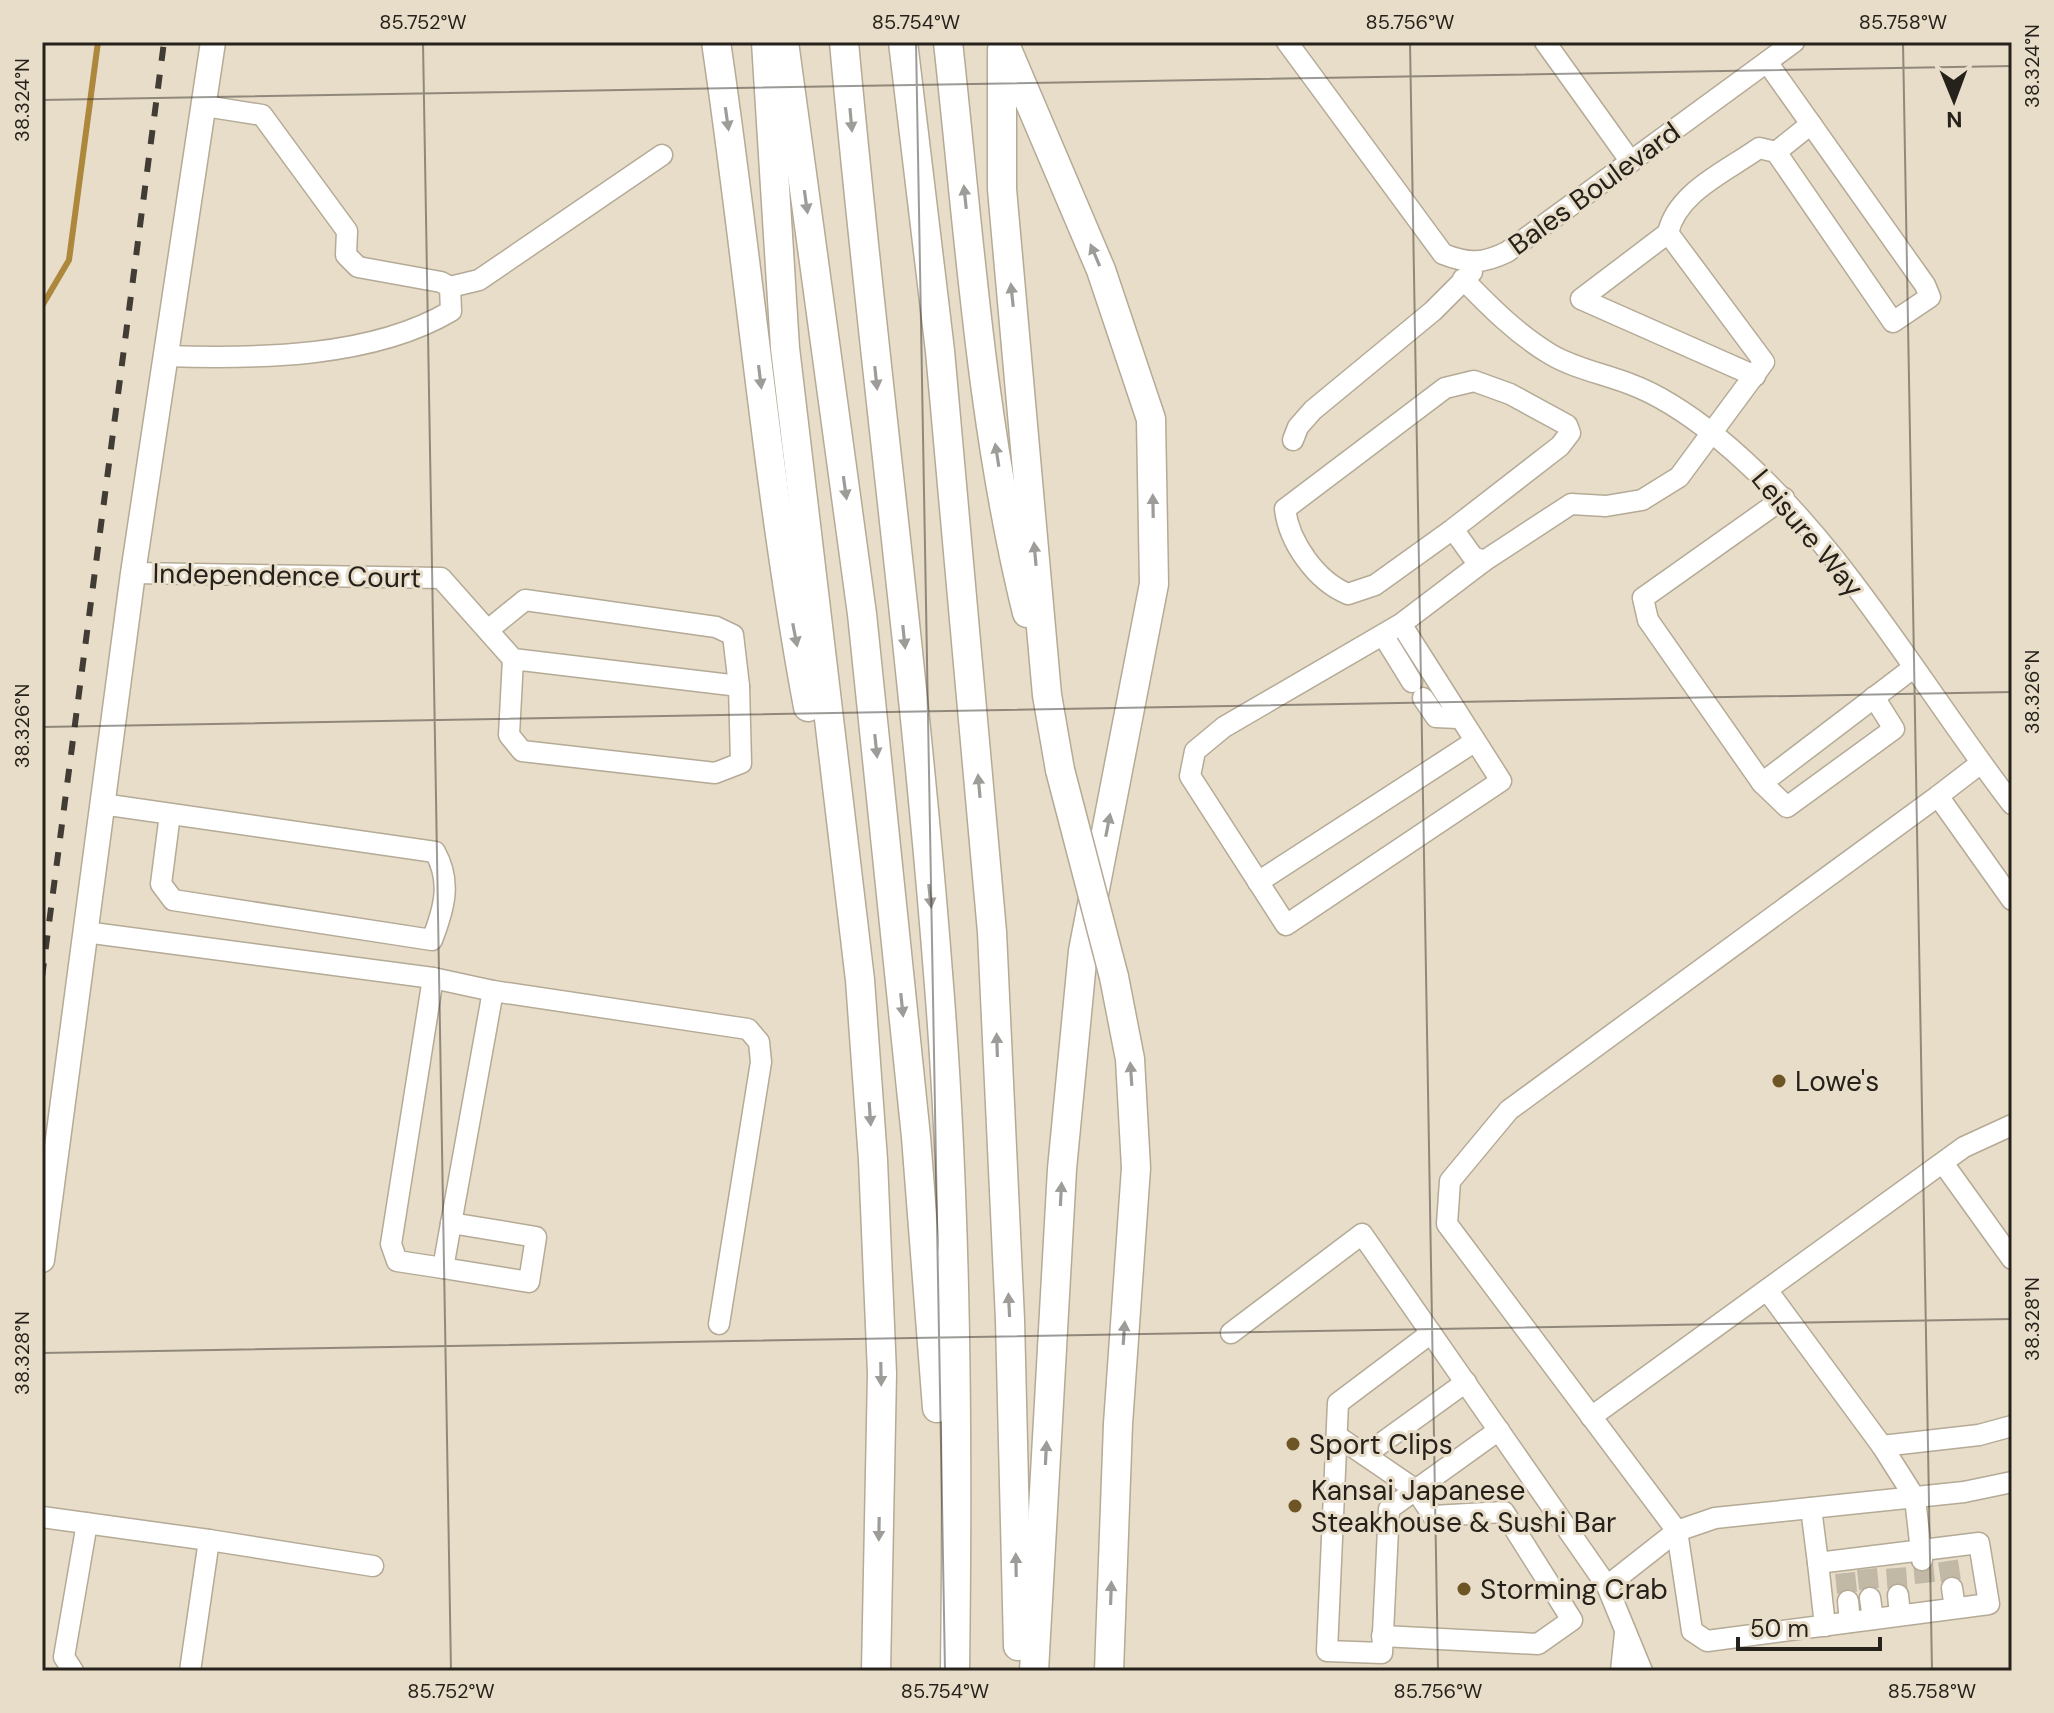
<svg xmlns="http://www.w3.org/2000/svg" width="2054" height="1713" font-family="'DM Sans',sans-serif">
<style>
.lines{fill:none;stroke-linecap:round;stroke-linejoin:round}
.stream{stroke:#ad873c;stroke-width:6}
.minor-tunnel{stroke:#c1b8a6;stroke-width:20;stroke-dasharray:20 10;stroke-linecap:butt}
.minor-casing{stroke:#b4aa96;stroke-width:23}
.major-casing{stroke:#b4aa96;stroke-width:27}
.highway-casing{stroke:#b4aa96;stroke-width:31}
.minor{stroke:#fff;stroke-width:20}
.major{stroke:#fff;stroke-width:24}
.highway{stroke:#fff;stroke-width:28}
.rail{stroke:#423d34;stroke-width:6;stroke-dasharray:14 14;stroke-linecap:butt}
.highway-bridge-casing{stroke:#b4aa96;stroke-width:31;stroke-linecap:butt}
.highway-bridge{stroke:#fff;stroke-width:28}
.oneway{fill:#9d9c98}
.ticks{fill:none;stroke:#26221b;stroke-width:2;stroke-opacity:0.45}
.poi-dot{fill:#6d5526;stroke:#e8ddc9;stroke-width:3}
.labels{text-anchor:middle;stroke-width:6;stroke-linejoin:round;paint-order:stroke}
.street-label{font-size:28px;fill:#26221b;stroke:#e8ddc9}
.poi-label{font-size:28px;fill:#26221b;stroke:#e8ddc9;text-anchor:start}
.neatline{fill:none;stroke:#26221b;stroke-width:3}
.ticks-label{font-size:20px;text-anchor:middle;fill:#26221b}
</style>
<rect width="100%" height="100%" fill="#e8ddc9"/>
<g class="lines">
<path class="stream" d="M42 306 69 260 98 42"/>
<g class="minor-tunnel">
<path d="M1948 1561 1952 1588"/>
<path d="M1923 1563 1926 1592"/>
<path d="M1896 1568 1898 1595"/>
<path d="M1867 1569 1870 1598"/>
<path d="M1845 1573 1848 1601"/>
</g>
<defs>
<g id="minor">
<path d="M1287 42 1443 254C1469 264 1482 264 1507 252L1794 42"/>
<path d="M1545 42 1631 162"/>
<path d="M1776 152 1811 124"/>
<path d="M1668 233 1581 299 1755 376"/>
<path d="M1463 279C1490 307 1517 334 1550 354 1573 368 1604 374 1630 384 1660 395 1692 417 1717 437 1839 537 1917 680 2012 804"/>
<path d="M450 287 479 280 662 155"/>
<path d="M166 356C256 359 372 358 451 311L450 287 441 282 358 267 346 255 347 231 262 115 205 106"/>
<path d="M1293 440 1298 427 1313 410 1433 311 1472 272"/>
<path d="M1784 498 1643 598 1648 620 1762 783 1913 668"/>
<path d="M1453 529 1375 585 1348 594C1316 581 1289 542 1285 509L1445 388 1474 381 1510 394 1567 425 1570 433 1560 446 1453 529 1473 557 1484 561 1571 504 1606 506 1642 500 1679 477 1764 362 1668 233C1677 192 1727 171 1759 148L1776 152 1893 322 1930 297 1925 285 1767 62"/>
<path d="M133 573 441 578 513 659 739 686 741 763 715 773 522 751 509 735 513 659"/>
<path d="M1401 624 1501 781 1286 925 1190 776 1195 751 1224 727 1401 624 1484 561"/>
<path d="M488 630 525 600 716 627 733 635 739 686"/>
<path d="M1383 635 1412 682"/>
<path d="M1423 698 1436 717 1458 718"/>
<path d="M1762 783 1787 807 1894 729 1874 697"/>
<path d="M1938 796 1981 763"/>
<path d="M102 804 435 852C452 882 444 909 432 940L173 900 161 884 170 814"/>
<path d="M1258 882 1474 742"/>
<path d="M85 932 433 978 493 991 748 1029 759 1042 761 1062 719 1324"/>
<path d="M433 978 391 1244 397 1261 443 1268 493 991"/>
<path d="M1943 1163 2012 1259"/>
<path d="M443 1268 529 1282 536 1237 451 1223"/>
<path d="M1767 1290 1882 1446 1979 1435 2012 1426"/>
<path d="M1231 1333 1362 1234 1607 1586 1642 1671"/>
<path d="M1431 1333 1338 1403 1327 1651 1382 1653 1389 1509 1499 1430"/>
<path d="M1591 1417 1964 1147 2012 1125"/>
<path d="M1337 1436 1416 1490 1433 1516 1504 1512 1572 1620 1538 1644 1382 1636"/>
<path d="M1882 1446 1915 1498 1922 1560"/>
<path d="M1365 1455 1466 1382"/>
<path d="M1811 1508 1818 1563 1979 1543 1989 1604 1707 1641 1692 1631 1677 1531 1447 1224 1450 1181 1509 1110 1938 796 2012 900"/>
<path d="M42 1517 209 1540 190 1671"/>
<path d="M209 1540 373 1566"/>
<path d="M1818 1563 1825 1626"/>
<path d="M1607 1586 1677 1531 1715 1518 1964 1492 2012 1482"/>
<path d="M1952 1588 1955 1608"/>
<path d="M1898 1595 1900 1615"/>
<path d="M1870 1598 1873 1619"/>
<path d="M1848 1601 1850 1622"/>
<path d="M73 1671 64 1657 87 1523"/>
<path d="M1621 1671 1625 1633"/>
</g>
<path id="major" d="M42 1260 133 573 213 42"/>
<g id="highway">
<path d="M716 42C749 263 767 487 808 707"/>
<path d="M766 42 785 348 860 980 873 1160 882 1373 876 1671"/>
<path d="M784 42 862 614 916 1137 937 1408"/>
<path d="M844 42C872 353 914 662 938 973 957 1205 958 1439 955 1671"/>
<path d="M903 42 940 351 992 932 1010 1320 1018 1646"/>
<path d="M948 42C969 232 981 427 1027 613"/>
<path d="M1004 42 1101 270 1151 419 1154 584 1083 951 1062 1169 1034 1671"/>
<path d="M1002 50V189L1047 695 1060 770"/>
<path d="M1109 1671 1118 1424 1136 1168 1130 1059 1114 977"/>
</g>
</defs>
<use href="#minor" class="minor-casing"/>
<use href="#major" class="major-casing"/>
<use href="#highway" class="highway-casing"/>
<use href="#minor" class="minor"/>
<use href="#major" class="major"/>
<use href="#highway" class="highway"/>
<path class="rail" d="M42 977 164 42"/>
<defs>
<path id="highway-bridge" d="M1060 770 1114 977"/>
</defs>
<use href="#highway-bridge" class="highway-bridge-casing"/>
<use href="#highway-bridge" class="highway-bridge"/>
</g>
<defs><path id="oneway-solid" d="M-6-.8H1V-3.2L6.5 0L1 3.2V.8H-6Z" transform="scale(2)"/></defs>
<g class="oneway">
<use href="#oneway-solid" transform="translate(727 119) rotate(82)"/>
<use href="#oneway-solid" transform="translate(851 120) rotate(85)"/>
<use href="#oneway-solid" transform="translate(965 197) rotate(-96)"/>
<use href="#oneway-solid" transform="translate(806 202) rotate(82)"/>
<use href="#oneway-solid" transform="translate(1095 255) rotate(-113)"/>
<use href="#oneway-solid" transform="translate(1012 295) rotate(-96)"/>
<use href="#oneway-solid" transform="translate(760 377) rotate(83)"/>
<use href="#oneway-solid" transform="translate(876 378) rotate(84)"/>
<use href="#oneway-solid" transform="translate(997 455) rotate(-99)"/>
<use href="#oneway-solid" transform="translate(845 488) rotate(82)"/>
<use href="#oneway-solid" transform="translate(1153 506) rotate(-91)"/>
<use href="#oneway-solid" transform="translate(1035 554) rotate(-95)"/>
<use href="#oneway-solid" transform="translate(795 635) rotate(79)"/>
<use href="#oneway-solid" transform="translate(904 637) rotate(84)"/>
<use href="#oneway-solid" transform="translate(876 746) rotate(84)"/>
<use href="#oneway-solid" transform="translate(979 786) rotate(-95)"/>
<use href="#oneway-solid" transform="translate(1108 825) rotate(-79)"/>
<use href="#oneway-solid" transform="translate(930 896) rotate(84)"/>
<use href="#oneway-solid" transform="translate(902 1005) rotate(84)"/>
<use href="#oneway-solid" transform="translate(997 1045) rotate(-92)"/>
<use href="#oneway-solid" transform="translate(1131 1074) rotate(-94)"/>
<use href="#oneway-solid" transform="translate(870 1114) rotate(86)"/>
<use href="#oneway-solid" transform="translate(1061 1194) rotate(-87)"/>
<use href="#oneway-solid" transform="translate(1009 1305) rotate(-93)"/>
<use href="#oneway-solid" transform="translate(1124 1333) rotate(-86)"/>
<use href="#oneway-solid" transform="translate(881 1374) rotate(89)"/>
<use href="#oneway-solid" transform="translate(1046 1453) rotate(-87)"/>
<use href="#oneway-solid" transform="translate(879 1529) rotate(91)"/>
<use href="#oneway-solid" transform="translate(1016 1565) rotate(-91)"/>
<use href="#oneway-solid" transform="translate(1111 1593) rotate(-88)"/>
</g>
<path class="ticks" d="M423 42 451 1671M916 42 945 1671M1410 42 1438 1671M1903 42 1932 1671M42 100 2012 66M42 727 2012 692M42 1353 2012 1319"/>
<g class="poi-dot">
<circle cx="1779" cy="1081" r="8"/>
<circle cx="1293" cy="1444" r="8"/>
<circle cx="1295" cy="1506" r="8"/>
<circle cx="1464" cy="1589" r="8"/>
</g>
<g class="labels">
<g class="street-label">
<text transform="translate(1594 188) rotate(-36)" y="10">Bales Boulevard</text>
<text transform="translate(1808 533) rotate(50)" y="10">Leisure Way</text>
<text transform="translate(287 575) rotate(1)" y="10">Independence Court</text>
</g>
<g class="poi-label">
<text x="1795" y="1091">Lowe's</text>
<text x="1309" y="1454">Sport Clips</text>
<text x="1311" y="1500">Kansai Japanese<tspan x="1311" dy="32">Steakhouse &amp; Sushi Bar</tspan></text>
<text x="1480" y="1599">Storming Crab</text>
</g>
</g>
<rect width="2054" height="1713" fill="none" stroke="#e8ddc9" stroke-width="88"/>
<g transform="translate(1954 100) rotate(179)" stroke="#e8ddc9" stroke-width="6" paint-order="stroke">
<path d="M0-6L14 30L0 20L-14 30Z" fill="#26221b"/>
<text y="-12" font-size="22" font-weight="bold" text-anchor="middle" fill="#26221b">N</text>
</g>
<path d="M1738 1637v12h142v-12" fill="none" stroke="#26221b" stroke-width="4"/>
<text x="1750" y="1637" font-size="24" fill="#26221b" stroke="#e8ddc9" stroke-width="6" paint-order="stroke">50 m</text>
<rect x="44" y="44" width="1966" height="1625" class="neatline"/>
<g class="ticks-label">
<text x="423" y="29">85.752°W</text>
<text x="916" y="29">85.754°W</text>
<text x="1410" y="29">85.756°W</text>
<text x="1903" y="29">85.758°W</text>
<text transform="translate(2032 66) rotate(-90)" y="7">38.324°N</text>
<text transform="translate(22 100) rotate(-90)" y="7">38.324°N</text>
<text transform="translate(2032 692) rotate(-90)" y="7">38.326°N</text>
<text transform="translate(22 726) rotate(-90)" y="7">38.326°N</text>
<text transform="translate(2032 1319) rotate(-90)" y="7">38.328°N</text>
<text transform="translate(22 1353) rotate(-90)" y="7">38.328°N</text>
<text x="451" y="1698">85.752°W</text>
<text x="945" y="1698">85.754°W</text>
<text x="1438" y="1698">85.756°W</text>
<text x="1932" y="1698">85.758°W</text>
</g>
</svg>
